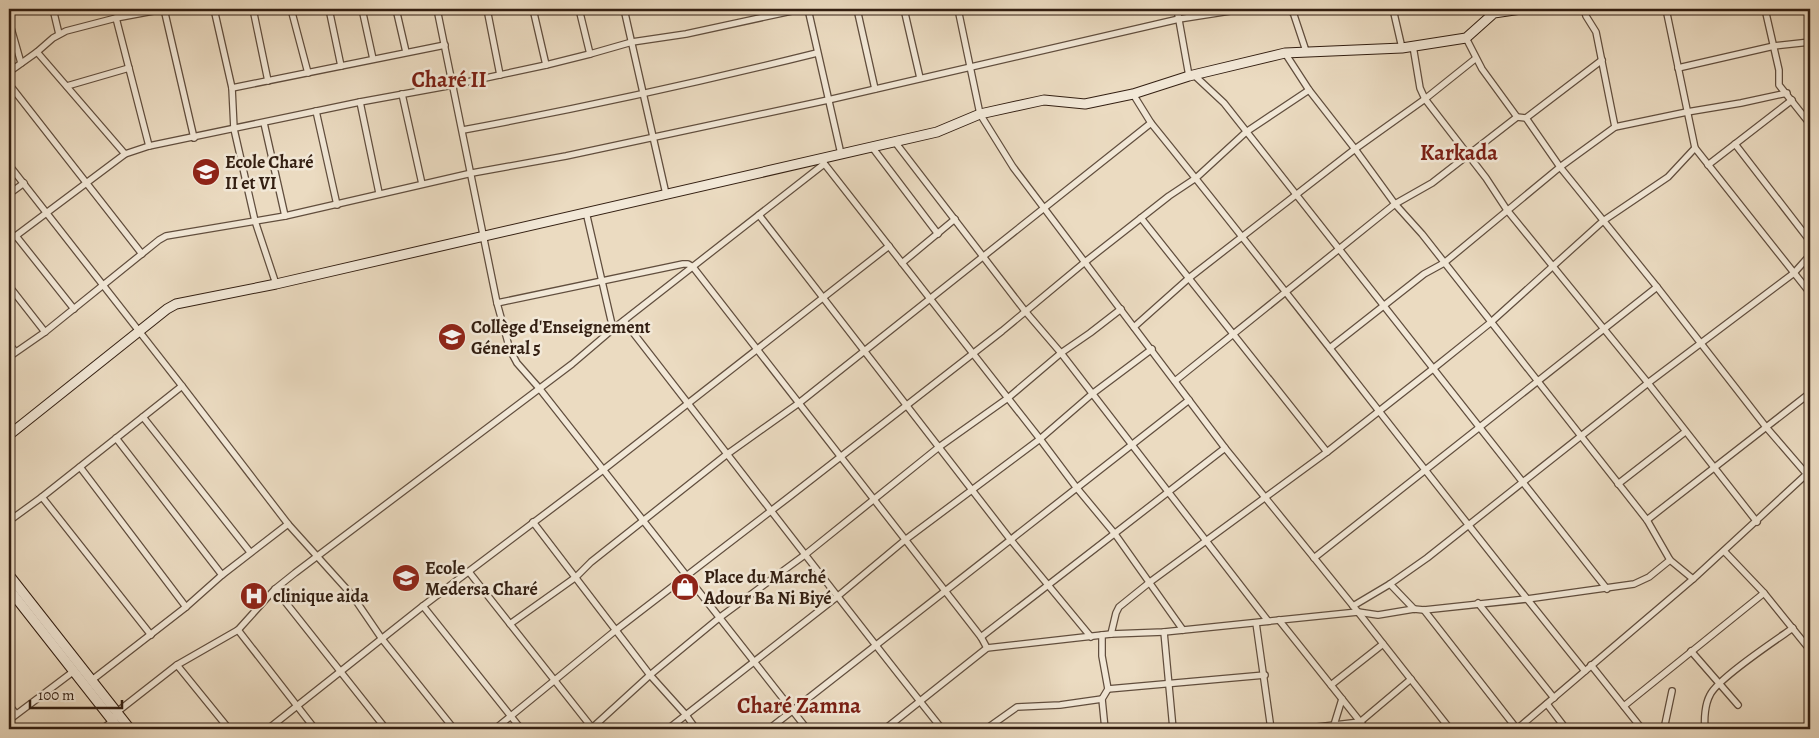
<svg xmlns="http://www.w3.org/2000/svg" width="1819" height="738" font-family="Alegreya,serif">
<style>
.lines{fill:none;stroke-linecap:round;stroke-linejoin:round}
.street-casing{stroke:#614e3e;stroke-width:8}
.secondary-casing{stroke:#331f12;stroke-width:11}
.street{stroke:#f2e8d7;stroke-width:5.5}
.secondary{stroke:#f2e8d7;stroke-width:9}
.labels{text-anchor:middle;stroke-width:5;stroke-linejoin:round;paint-order:stroke}
.poi-label{font-size:18px;font-weight:bold;fill:#331f12;stroke:#f2e8d7;text-anchor:start}
.district-label{font-size:22px;font-weight:bold;fill:#7a1f14;stroke:#f2e8d7}
</style>
<rect width="100%" height="100%" fill="#ebdbc1"/>
<filter id="stains"><feTurbulence type="fractalNoise" baseFrequency=".004" numOctaves="4"/><feColorMatrix values="0 0 0 0 .2 0 0 0 0 .09 0 0 0 0 .02 0 0 0 .5 -.17"/></filter>
<radialGradient id="worn" r=".72"><stop offset=".6" stop-color="#630" stop-opacity="0"/><stop offset="1" stop-color="#630" stop-opacity=".3"/></radialGradient>
<g class="lines">
<defs>
<g id="street">
<path d="M53 9 59 34"/>
<path d="M164 9 194 138"/>
<path d="M214 9 232 88 234 129 255 221 276 284"/>
<path d="M253 9 268 81"/>
<path d="M291 9 308 73"/>
<path d="M329 9 341 66"/>
<path d="M362 9 373 59"/>
<path d="M396 9 406 52"/>
<path d="M437 9 497 303 510 350 517 363 539 388 807 729"/>
<path d="M487 9 500 75"/>
<path d="M533 9 546 65"/>
<path d="M579 9 590 54"/>
<path d="M624 9 666 194"/>
<path d="M808 9 841 154"/>
<path d="M857 9 875 89"/>
<path d="M904 9 920 78"/>
<path d="M958 9 980 114 1013 167 1225 448 1358 612 1450 729"/>
<path d="M1177 9 1189 76"/>
<path d="M1292 9 1306 51"/>
<path d="M1393 9 1402 48"/>
<path d="M1666 9 1695 148 1810 293"/>
<path d="M1765 9 1779 70V85L1810 124"/>
<path d="M1292 12 1303 9"/>
<path d="M116 18 149 146"/>
<path d="M9 21 21 63"/>
<path d="M1466 38 1482 69 1517 117 1526 118 1560 167 1657 287 1766 427 1810 478"/>
<path d="M1413 46 1420 88 1425 99 1486 178 1507 210 1648 383 1757 522"/>
<path d="M37 52 125 154"/>
<path d="M1285 53 1309 90 1355 149 1395 204 1422 234 1647 520 1670 560 1693 579"/>
<path d="M1678 68 1774 46 1810 42"/>
<path d="M9 72 37 52 53 38 66 31 116 18 164 9"/>
<path d="M1194 75 1224 103 1607 589"/>
<path d="M9 84 142 254"/>
<path d="M67 86 129 68"/>
<path d="M232 88 445 45"/>
<path d="M402 94 422 184"/>
<path d="M1133 94 1151 123C1298 304 1438 490 1585 671"/>
<path d="M360 102 379 193"/>
<path d="M316 111 337 205"/>
<path d="M1526 118 1602 60"/>
<path d="M264 123 285 216"/>
<path d="M1615 127 1687 112 1741 103 1787 93"/>
<path d="M463 130C582 108 700 82 817 53"/>
<path d="M895 142 1025 311 1061 353 1268 621"/>
<path d="M1735 144 1810 241"/>
<path d="M872 147 938 234"/>
<path d="M823 162 1040 439 1076 487 1115 534 1183 630"/>
<path d="M9 165 182 386 288 524 352 595 382 639 454 729"/>
<path d="M1708 165 1792 100"/>
<path d="M9 194 24 183"/>
<path d="M586 212 613 329"/>
<path d="M759 215 1010 539 1091 637"/>
<path d="M1141 218 1327 452"/>
<path d="M16 236 74 309"/>
<path d="M9 241 125 154 149 146 360 102 453 85 546 65 590 54 632 42 686 34 801 9"/>
<path d="M902 263 955 219"/>
<path d="M9 286 45 332"/>
<path d="M497 303 683 264H688L693 267 981 637 987 648"/>
<path d="M624 321C730 457 835 595 942 729"/>
<path d="M1134 327 1189 278 1355 149 1425 99 1475 59"/>
<path d="M9 344 15 351"/>
<path d="M1330 348 1424 274 1444 263 1560 167 1615 127 1596 32 1586 16 1584 9"/>
<path d="M9 357 45 332 159 240 166 236 285 216 472 173 566 156 828 100 1179 19 1243 9"/>
<path d="M1175 381 1395 204 1432 183 1517 117"/>
<path d="M143 417 250 552"/>
<path d="M116 438 222 575"/>
<path d="M80 467 186 607"/>
<path d="M1618 484 1685 432"/>
<path d="M42 497 151 635"/>
<path d="M1647 520 1810 393"/>
<path d="M9 521 42 497 182 386"/>
<path d="M533 522 650 675 686 715 696 729"/>
<path d="M1724 551 1764 593 1810 650"/>
<path d="M1314 558 1657 287"/>
<path d="M469 572 593 729"/>
<path d="M1390 584 1414 609"/>
<path d="M275 589 386 729"/>
<path d="M1478 603 1554 698"/>
<path d="M423 606 521 729"/>
<path d="M1353 606 1390 584 1427 558 1648 383 1794 273 1810 255"/>
<path d="M1424 610 1517 729"/>
<path d="M1279 620 1366 729"/>
<path d="M1256 623 1271 729"/>
<path d="M510 624 576 577 591 562 726 455 799 403 1151 123"/>
<path d="M238 630 315 729"/>
<path d="M1164 632 1173 729"/>
<path d="M1111 634 1116 613 1119 607 1150 582 1327 452 1434 368 1490 323 1603 221 1668 177 1695 148"/>
<path d="M1102 635V656L1108 689 1102 699 1105 729"/>
<path d="M981 637 1225 448"/>
<path d="M1691 651 1738 705"/>
<path d="M177 665 229 729"/>
<path d="M1591 665 1642 729"/>
<path d="M92 680 186 607 222 575 288 524"/>
<path d="M1331 685 1383 644"/>
<path d="M1108 689 1265 675"/>
<path d="M1547 704 1566 729"/>
<path d="M9 705 16 714"/>
<path d="M1624 706 1764 593"/>
<path d="M9 720 74 671"/>
<path d="M592 728 650 675 719 618 806 554 939 447 1008 398 1061 353 1090 333 1121 309"/>
<path d="M102 729 113 721 117 712 177 665 238 630 275 589 295 573 572 364 613 329 824 164"/>
<path d="M268 729 423 606 603 470 889 246"/>
<path d="M495 729 616 630 789 497 1002 331 1085 262 1169 196 1196 178 1246 132 1309 90"/>
<path d="M668 729 838 596 905 540 1040 439 1092 394 1152 349"/>
<path d="M769 729 1189 400"/>
<path d="M885 729 987 648 1111 634 1164 632 1358 612 1378 615 1414 609 1424 610 1527 599 1634 584 1649 577 1670 560"/>
<path d="M986 729 1017 707 1060 705 1102 699"/>
<path d="M1300 729 1360 722 1411 679"/>
<path d="M1335 729 1334 725 1342 699"/>
<path d="M1517 729 1693 579 1810 471"/>
<path d="M1664 729 1672 691"/>
<path d="M1705 729C1704 719 1705 704 1710 695 1717 679 1776 640 1793 628"/>
<path d="M1808 729 1810 727"/>
</g>
<g id="secondary">
<path d="M9 435 167 309 176 304 276 284 937 132 980 114 1044 100 1085 104 1133 94 1189 76 1285 53 1402 48 1466 38 1494 13 1521 9"/>
<path d="M9 575 130 729"/>
<path d="M9 589 119 729"/>
</g>
</defs>
<use href="#street" class="street-casing"/>
<use href="#secondary" class="secondary-casing"/>
<use href="#street" class="street"/>
<use href="#secondary" class="secondary"/>
</g>
<defs>
<symbol id="school-disc" viewBox="-11 -11 22 22"><circle r="9.5" fill="#8f2418" stroke="#f2e8d7"/><path d="M0-5L7-2L0 1L-7-2ZM-4 1L0 2.5L4 1V4Q0 6-4 4Z" fill="#fff"/></symbol>
<symbol id="shop-disc" viewBox="-11 -11 22 22"><circle r="9.5" fill="#8f2418" stroke="#f2e8d7"/><path d="M-5-2.5h2.3a2.7 3.5 0 0 1 5.4 0H5L5.5 6h-11ZM-1.5-2.5h3a1.5 2.3 0 0 0-3 0Z" fill="#fff"/></symbol>
<symbol id="hospital-disc" viewBox="-11 -11 22 22"><circle r="9.5" fill="#8f2418" stroke="#f2e8d7"/><path d="M-5-5h3v3.5h4V-5h3V5h-3V1.5h-4V5h-3Z" fill="#fff"/></symbol>
</defs>
<g fill-rule="evenodd">
<use href="#school-disc" x="190" y="156" width="32" height="32"/>
<use href="#school-disc" x="436" y="321" width="32" height="32"/>
<use href="#school-disc" x="390" y="562" width="32" height="32"/>
<use href="#shop-disc" x="669" y="571" width="32" height="32"/>
<use href="#hospital-disc" x="238" y="580" width="32" height="32"/>
</g>
<g class="labels">
<g class="poi-label">
<text x="225" y="168">Ecole Charé<tspan x="225" dy="21">II et VI</tspan></text>
<text x="471" y="333">Collège d'Enseignement<tspan x="471" dy="21">Géneral 5</tspan></text>
<text x="425" y="574">Ecole<tspan x="425" dy="21">Medersa Charé</tspan></text>
<text x="704" y="583">Place du Marché<tspan x="704" dy="21">Adour Ba Ni Biyé</tspan></text>
<text x="273" y="602">clinique aida</text>
</g>
<g class="district-label">
<text x="449" y="87">Charé II</text>
<text x="1459" y="160">Karkada</text>
<text x="799" y="713">Charé Zamna</text>
</g>
</g>
<rect width="1819" height="738" fill="none" stroke="#ebdbc1" stroke-width="30"/>
<rect x="10" y="10" width="1799" height="718" fill="none" stroke="#331f12" stroke-width="2.5"/>
<rect x="15" y="15" width="1789" height="708" fill="none" stroke="#331f12"/>
<path d="M30 700v8h92v-8" fill="none" stroke="#331f12" stroke-width="2.5"/>
<text x="38" y="700" font-size="15" fill="#331f12" stroke="#f2e8d7" stroke-width="4" paint-order="stroke">100 m</text>
<rect width="100%" height="100%" filter="url(#stains)"/>
<rect width="100%" height="100%" fill="url(#worn)"/>
</svg>
